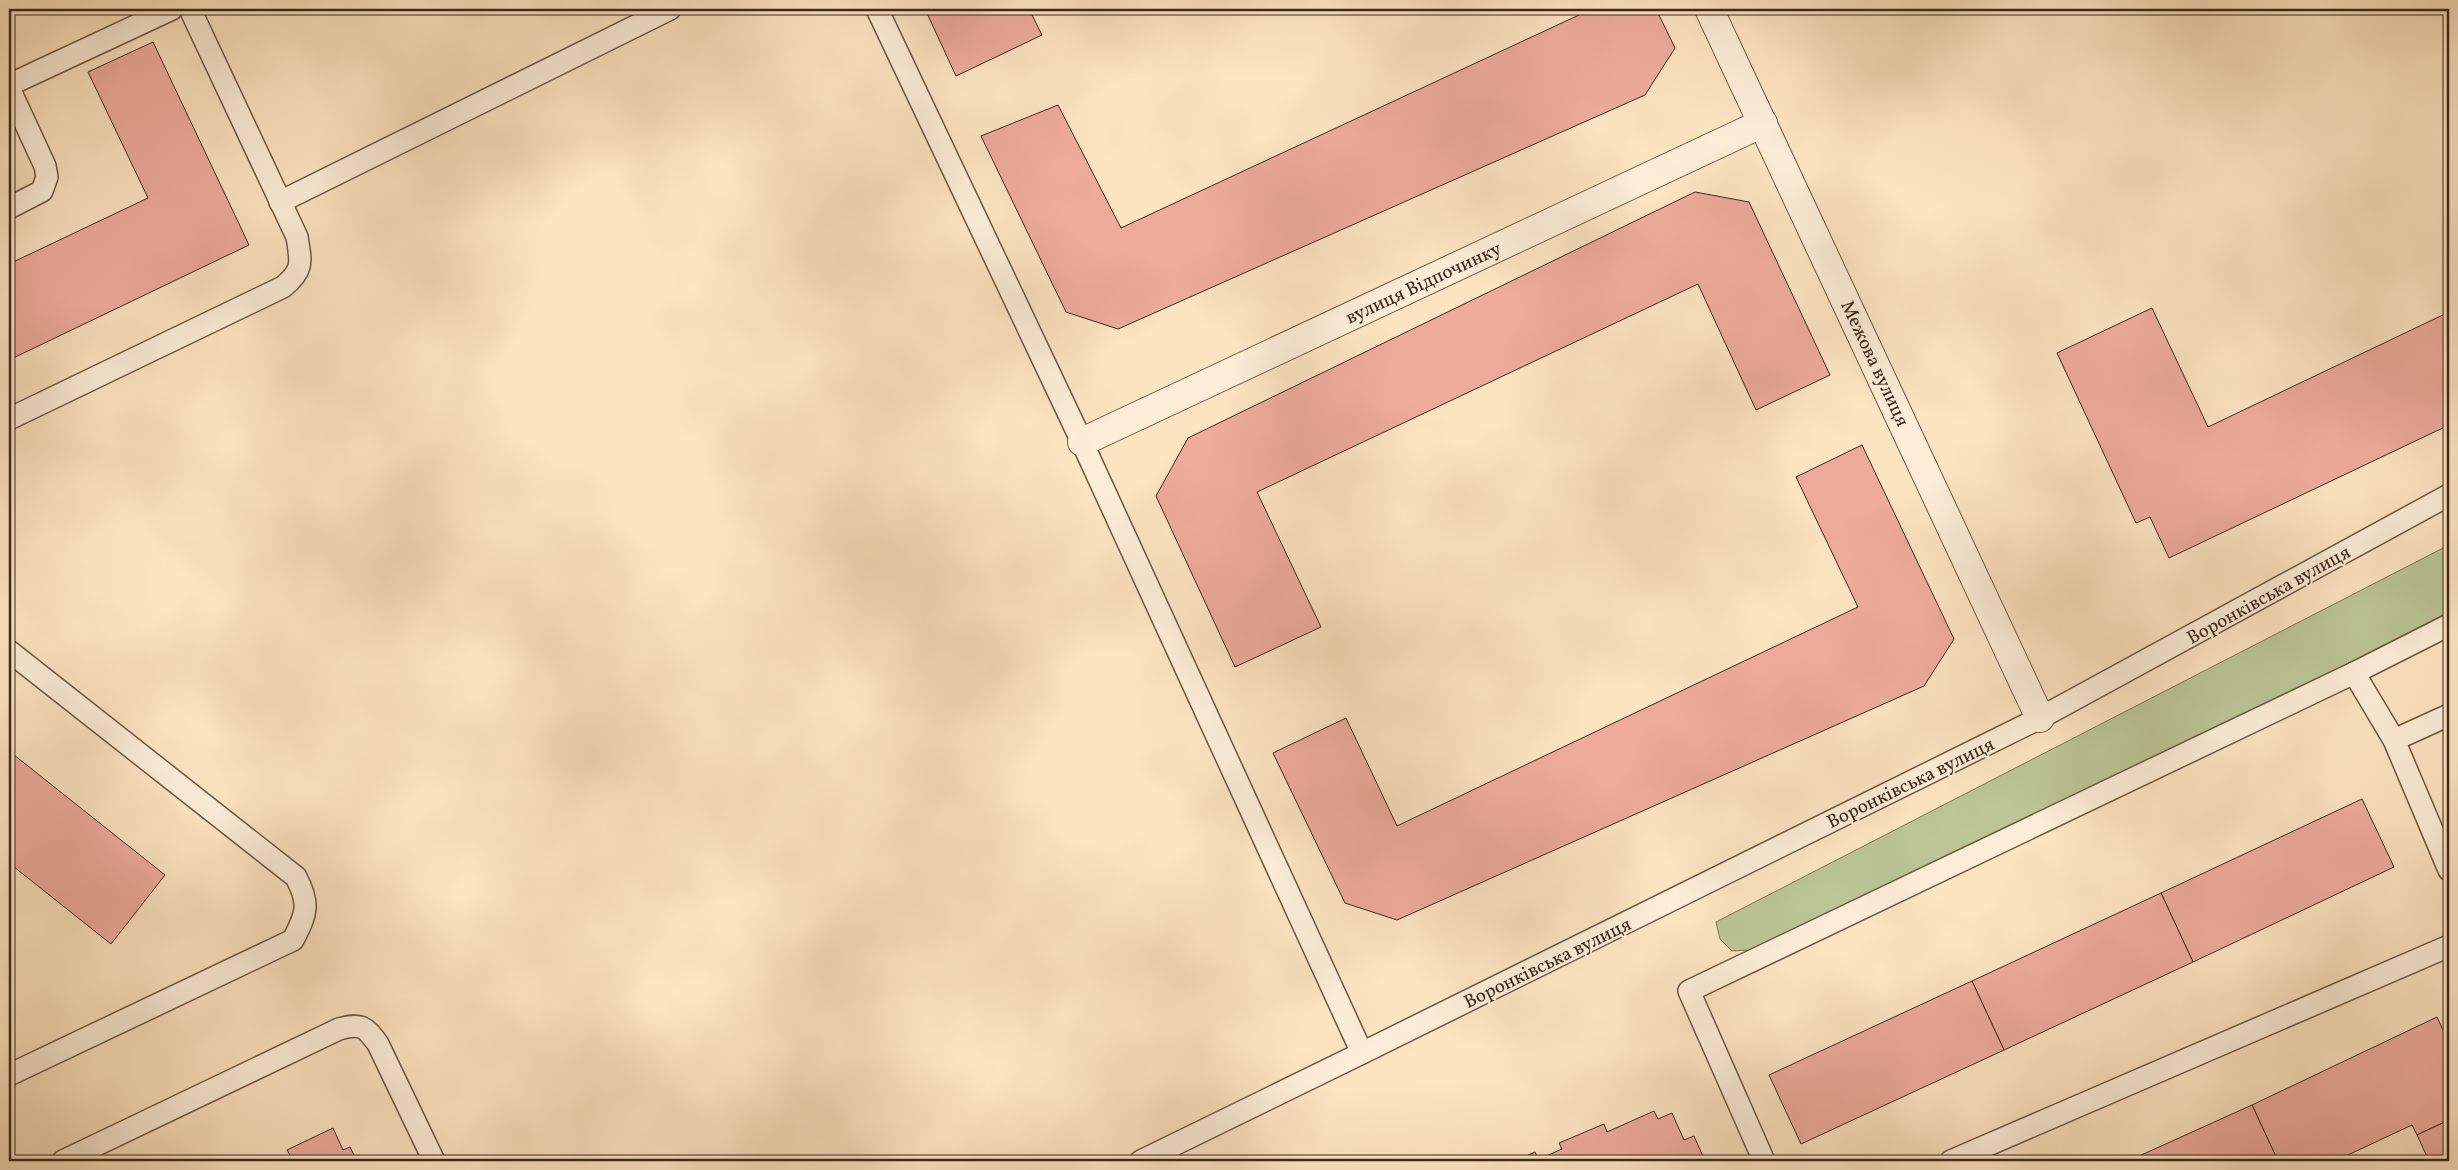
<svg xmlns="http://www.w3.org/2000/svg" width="2458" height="1170" font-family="Vollkorn,serif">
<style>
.green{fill:#bbc596;stroke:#7c7658}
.building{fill:#eeab9b;stroke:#3d281b}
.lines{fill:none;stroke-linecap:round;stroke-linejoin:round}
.service-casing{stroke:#6d5744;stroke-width:24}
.minor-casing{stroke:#6d5744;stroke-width:30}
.service{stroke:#fdedd7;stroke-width:21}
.minor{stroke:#fdedd7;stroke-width:28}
.labels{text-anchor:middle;stroke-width:4;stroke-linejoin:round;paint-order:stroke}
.street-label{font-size:19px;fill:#3d281b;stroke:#fdedd7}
</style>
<rect width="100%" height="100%" fill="#fce4c1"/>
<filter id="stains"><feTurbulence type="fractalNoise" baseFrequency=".004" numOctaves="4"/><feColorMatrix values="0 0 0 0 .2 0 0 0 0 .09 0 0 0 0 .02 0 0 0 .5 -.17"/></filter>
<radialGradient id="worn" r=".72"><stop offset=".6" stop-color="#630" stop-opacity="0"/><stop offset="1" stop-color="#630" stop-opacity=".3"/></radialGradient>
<path class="green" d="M2449 545V612L2333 671 1750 950 1732 951 1720 939 1716 922Z"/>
<g class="building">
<path d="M925 9H1029L1042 35 956 76Z"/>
<path d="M1576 9H1656L1675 48 1645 95 1118 329 1066 312 981 136 1058 105 1121 228 1579 15Z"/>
<path d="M153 42 249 245 9 360V264L148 198 88 72Z"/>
<path d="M1695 192 1749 202 1830 375 1756 410 1698 284 1257 492 1321 627 1235 667 1156 496 1188 438Z"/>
<path d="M2152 308 2208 427 2449 312V425L2169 558 2150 517 2136 523 2057 353Z"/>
<path d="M1862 445 1954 639 1924 686 1397 920 1345 903 1273 753 1346 718 1397 826 1858 607 1796 477Z"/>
<path d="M9 751 165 875 111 944 9 863Z"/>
<path d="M2362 799 2394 867 2193 962 2161 893Z"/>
<path d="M2161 893 2193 962 2004 1050 1972 981Z"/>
<path d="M1972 981 2004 1050 1801 1144 1769 1075Z"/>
<path d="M2437 1017 2449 1043V1120L2417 1135 2412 1125 2335 1161H2278L2252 1105Z"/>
<path d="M2252 1105 2278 1161H2128Z"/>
<path d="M1654 1111 1658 1119 1672 1113 1684 1140 1694 1136 1705 1161H1546L1544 1157 1562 1149 1559 1143 1604 1124 1607 1132Z"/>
<path d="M2449 1120V1161H2429L2417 1135Z"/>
<path d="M333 1128 343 1150 350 1147 357 1161H283L291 1157 287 1150Z"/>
<path d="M1535 1152 1539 1161H1515Z"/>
</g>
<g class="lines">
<defs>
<g id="service">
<path d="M877 9 1082 442 1362 1053 1141 1161"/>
<path d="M9 85 172 9"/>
<path d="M9 88 45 166 47 177 42 191 9 208"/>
<path d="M280 202 670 9"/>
<path d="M9 419 283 287C304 270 301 262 297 237L190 9"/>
<path d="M9 651 296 877C310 904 307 913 293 940L9 1075"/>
<path d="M2354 673 2449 625"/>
<path d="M2394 740 2449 715"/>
<path d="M1362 1053 2040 718 2449 495"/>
<path d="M63 1161 339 1029C361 1023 365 1026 378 1044L434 1161"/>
<path d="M1764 1161 1689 991 2354 673 2394 740 2449 870"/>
<path d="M1951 1161 2449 946"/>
</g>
<g id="minor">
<path d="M1709 9 2040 718"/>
<path d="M1082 442 1763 123"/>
</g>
</defs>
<use href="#service" class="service-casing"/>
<use href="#minor" class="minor-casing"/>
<use href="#service" class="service"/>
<use href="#minor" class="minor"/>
</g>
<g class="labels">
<g class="street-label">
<text transform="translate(1423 282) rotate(-25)" y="7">вулиця Відпочинку</text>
<text transform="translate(1876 363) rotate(65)" y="7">Межова вулиця</text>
<text transform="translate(2268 594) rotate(-29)" y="7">Воронківська вулиця</text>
<text transform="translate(1910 782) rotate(-26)" y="7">Воронківська вулиця</text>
<text transform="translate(1547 962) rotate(-26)" y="7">Воронківська вулиця</text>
</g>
</g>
<rect width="2458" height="1170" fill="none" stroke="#fce4c1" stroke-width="30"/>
<rect x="10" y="10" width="2438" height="1150" fill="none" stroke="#3d281b" stroke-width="2.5"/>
<rect x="15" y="15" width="2428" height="1140" fill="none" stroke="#3d281b"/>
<rect width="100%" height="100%" filter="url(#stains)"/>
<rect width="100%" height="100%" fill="url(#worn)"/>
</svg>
